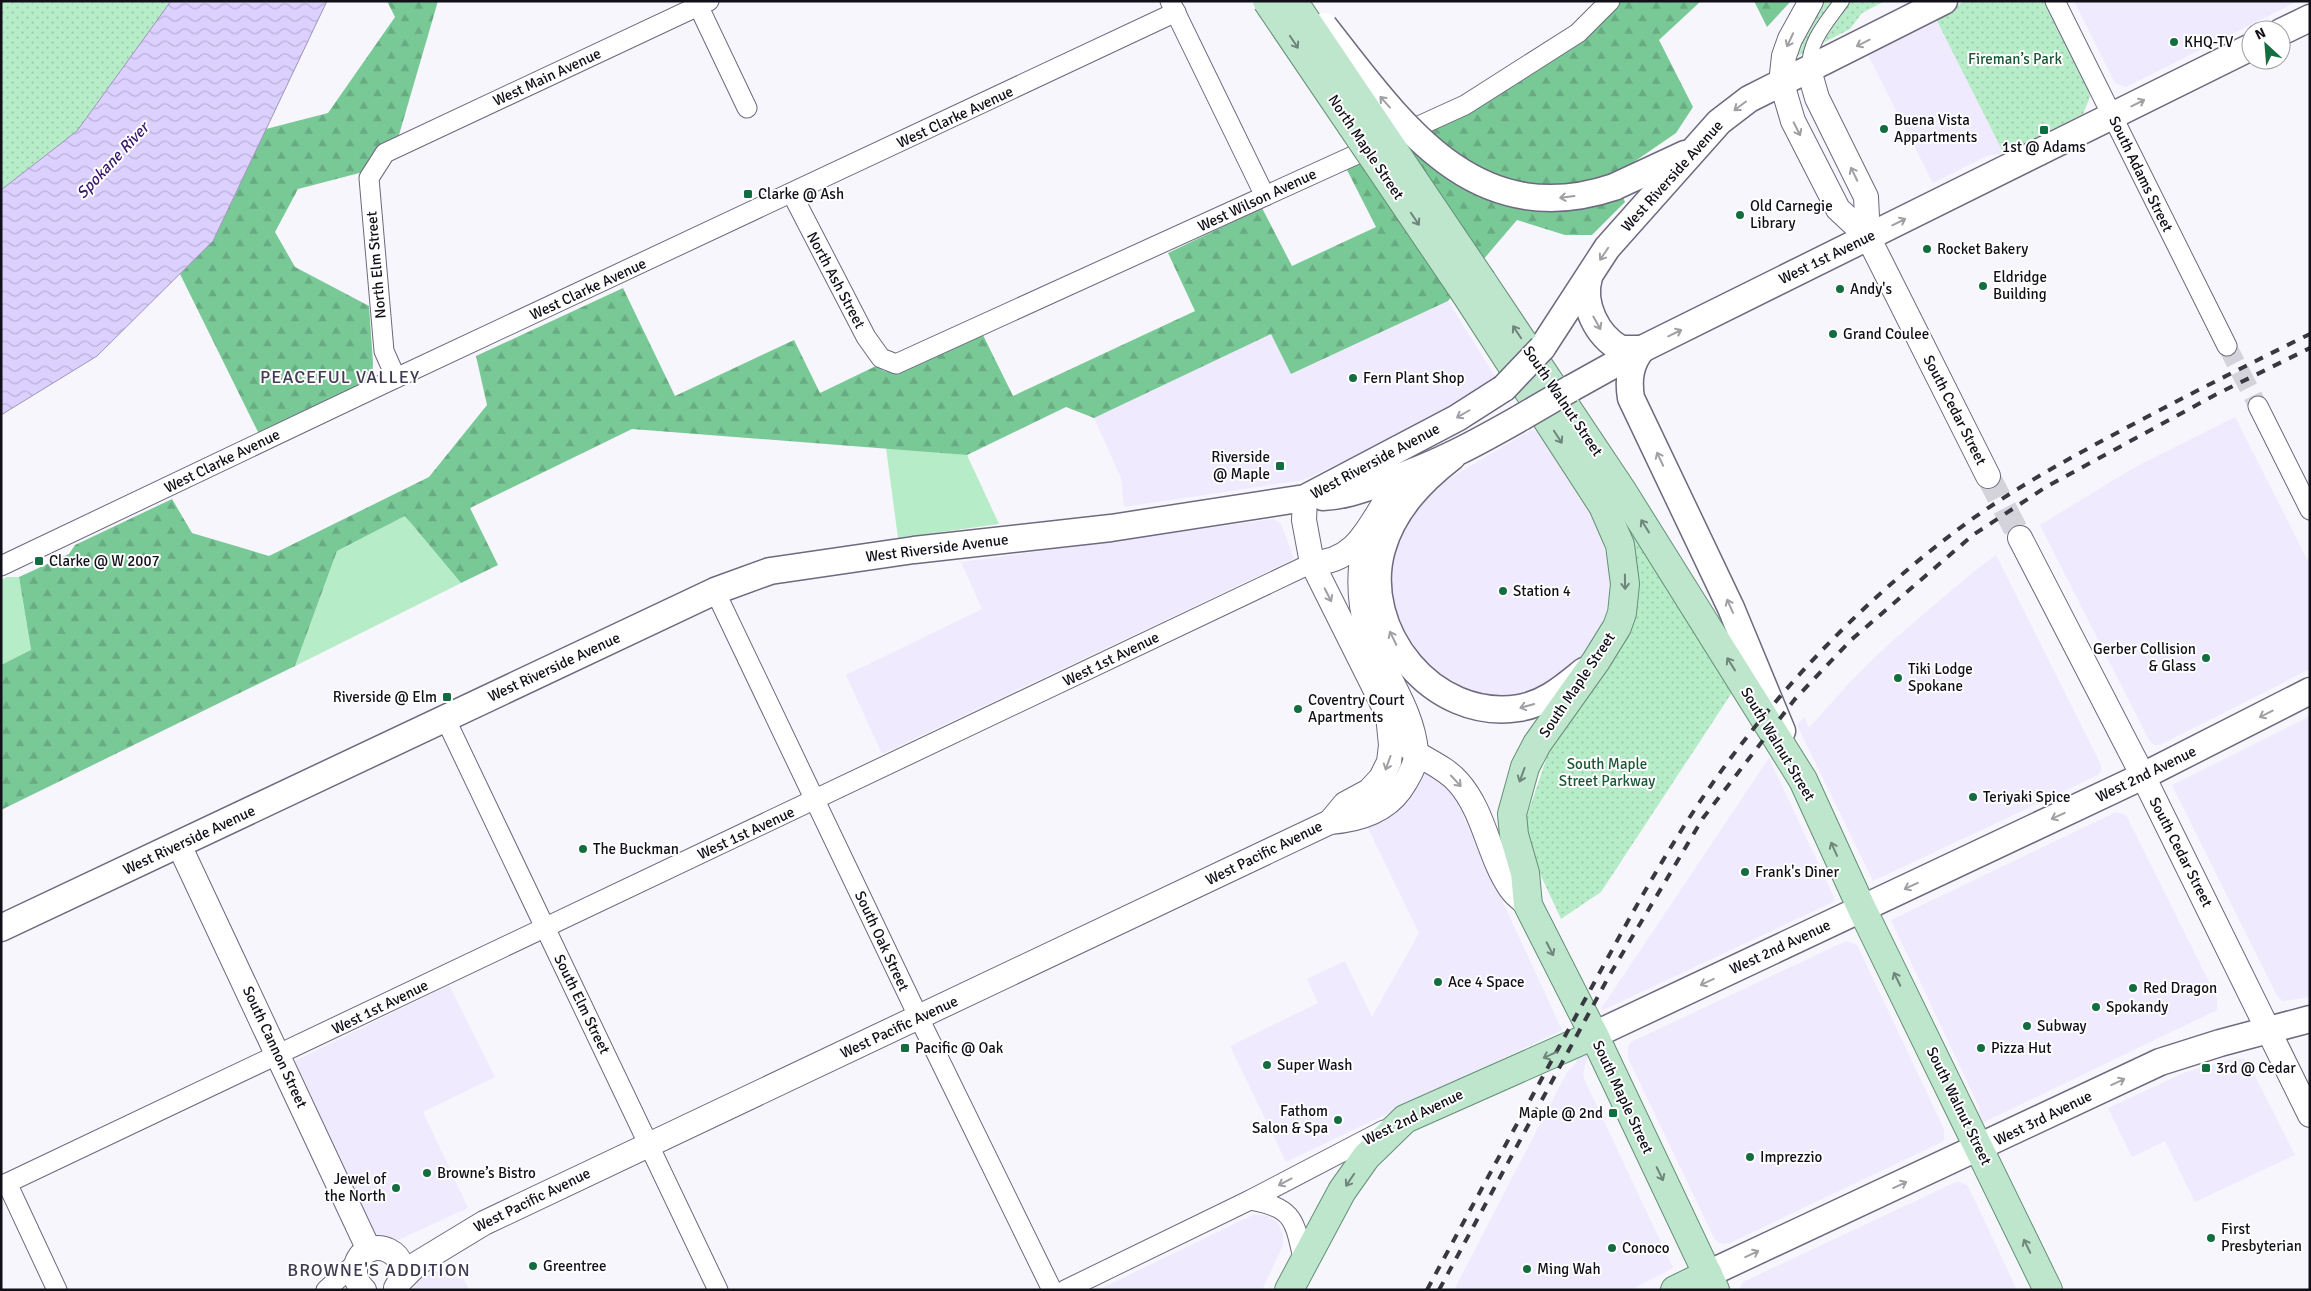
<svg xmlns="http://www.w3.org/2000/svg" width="2311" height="1291" font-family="Signika,sans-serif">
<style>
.built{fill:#efeafe}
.green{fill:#b7ecc8}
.forest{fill:url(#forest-firs)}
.park{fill:url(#park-dots)}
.water{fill:url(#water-waves);stroke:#9e96b9}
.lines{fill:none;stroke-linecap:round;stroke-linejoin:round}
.minor-tunnel{stroke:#d4d3da;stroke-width:19;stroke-dasharray:19 9;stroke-linecap:butt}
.tertiary-tunnel{stroke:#d4d3da;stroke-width:24;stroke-dasharray:24 12;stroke-linecap:butt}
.pedestrian-casing{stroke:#6e697f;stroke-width:16}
.minor-casing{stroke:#6e697f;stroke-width:21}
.tertiary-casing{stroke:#6e697f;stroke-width:26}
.secondary-casing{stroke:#6e697f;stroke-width:29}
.primary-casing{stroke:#659077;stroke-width:30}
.pedestrian{stroke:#fff;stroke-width:14}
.minor{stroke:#fff;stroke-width:19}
.tertiary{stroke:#fff;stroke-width:24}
.secondary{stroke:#fff;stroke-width:26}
.primary{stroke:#bee6cc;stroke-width:28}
.rail{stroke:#393840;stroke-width:4;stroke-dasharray:9 9;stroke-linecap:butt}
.secondary-bridge-casing{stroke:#6e697f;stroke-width:29;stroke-linecap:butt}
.primary-bridge-casing{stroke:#659077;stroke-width:30;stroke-linecap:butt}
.secondary-bridge{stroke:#fff;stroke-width:26}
.primary-bridge{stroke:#bee6cc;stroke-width:28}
.oneway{stroke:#a09fa3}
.oneway2{stroke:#70857b}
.poi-dot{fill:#146d40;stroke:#fff;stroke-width:2}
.labels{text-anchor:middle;stroke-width:4;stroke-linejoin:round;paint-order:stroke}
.poi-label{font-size:15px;fill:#110f18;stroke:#fff;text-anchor:start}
.park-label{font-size:15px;fill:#1b5635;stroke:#fff}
.street-label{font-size:15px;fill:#110f18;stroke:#fff}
.water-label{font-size:16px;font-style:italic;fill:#3a176c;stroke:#fff}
.quarter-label{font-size:18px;letter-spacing:1px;fill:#413c51;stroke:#fff}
</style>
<defs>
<pattern id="forest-firs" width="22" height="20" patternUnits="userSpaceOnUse" patternTransform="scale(1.25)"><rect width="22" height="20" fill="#79c997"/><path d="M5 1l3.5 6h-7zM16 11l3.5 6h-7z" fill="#68ab81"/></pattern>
<pattern id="park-dots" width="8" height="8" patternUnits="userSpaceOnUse" patternTransform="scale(1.25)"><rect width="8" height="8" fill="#b7ecc8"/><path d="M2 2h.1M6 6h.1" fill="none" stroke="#9cc9ab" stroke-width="1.8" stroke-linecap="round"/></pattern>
<pattern id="water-waves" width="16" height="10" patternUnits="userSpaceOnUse" patternTransform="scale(1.25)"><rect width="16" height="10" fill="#dbd0fe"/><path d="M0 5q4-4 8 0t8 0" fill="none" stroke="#bbb1d9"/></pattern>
</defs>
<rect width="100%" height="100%" fill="#f7f6fc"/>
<g class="built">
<path d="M2074 1H2298L2126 87 2115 83Z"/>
<path d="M1936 19 2004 154 1989 155 1933 183 1868 55 1932 24Z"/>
<path d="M1448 301 1496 378 1429 421 1303 480 1124 507 1121 478 1094 418 1271 334 1292 374Z"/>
<path d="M2235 417 2310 565V669L2160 745H2154L2150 742 2040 525 2135 467Z"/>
<path d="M1531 430 1540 432 1589 510 1598 529 1610 567 1609 599 1605 615 1598 634 1583 655 1565 674 1529 697 1466 696 1403 650 1384 560 1425 493Z"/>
<path d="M1273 519 1281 524 1294 559 882 754 846 675 982 609 961 562Z"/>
<path d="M1996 555 2101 765V771L2098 775 1873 881 1797 725 1804 717 1809 728 1851 681 1892 641 1972 573Z"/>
<path d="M2310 716V997L2283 1001 2277 996 2172 785Z"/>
<path d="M1769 758 1834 897 1833 902 1603 1010 1601 1009Z"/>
<path d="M1432 771 1462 802 1463 816 1562 1030 1286 1162 1230 1046 1318 1003 1307 979 1345 961 1372 1017 1419 933 1367 826 1423 772Z"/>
<path d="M2116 812 2126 815 2217 998V1010L1978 1125 1975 1117 1980 1109 1891 920Z"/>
<path d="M1846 941 1857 945 1944 1129V1139L1942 1142 1732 1242 1724 1244 1718 1242 1714 1238 1628 1058V1047L1631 1042Z"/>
<path d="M449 985 495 1077 423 1112 468 1208 398 1240 389 1241 379 1239 371 1232 291 1063Z"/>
<path d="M1586 1052 1588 1054 1583 1073 1585 1081 1673 1268 1631 1290H1454L1567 1072 1575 1064 1581 1053Z"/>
<path d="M2236 1058 2244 1059 2249 1064 2295 1155 2195 1202 2165 1141 2132 1157 2108 1108 2186 1072Z"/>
<path d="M1958 1181 1968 1186 2017 1290H1739L1743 1282Z"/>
<path d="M1255 1214 1268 1216 1277 1222 1283 1234V1245L1262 1290H1098Z"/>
<path d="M456 1263 469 1290H410L424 1275 437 1272Z"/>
</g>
<g class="green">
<path d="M886 448 967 455 999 524 898 538Z"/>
<path d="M405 516 461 583 295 666 337 551Z"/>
<path d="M7 577H19L31 651 1 665V580Z"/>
</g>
<g class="forest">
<path d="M387 1H438L399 135 382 149 367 171 298 189 275 232 295 267 369 306 373 363 372 379 360 388 260 436 180 274 213 241 266 129 328 113 395 17Z"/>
<path d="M1619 1H1701L1659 40 1693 107 1676 133 1628 166 1613 173 1625 202 1592 235H1565L1517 220 1448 301 1291 374 1271 334 1094 418 1066 407 967 455 632 429 470 508 498 565 461 583 405 516 337 551 295 666 1 810V665L31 650 19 577 69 554 75 545 172 499 192 533 269 556 429 477 487 405 476 356 623 288 675 396 794 340 820 393 876 366 884 371 897 373 982 333 1013 396 1195 311 1168 253 1262 208 1292 266 1376 227 1346 168 1581 37Z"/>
<path d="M1754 1H1791L1767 27Z"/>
</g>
<g class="park">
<path d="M1 1H171L77 131 1 190Z"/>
<path d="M1821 1H1885L1862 13 1850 29 1796 57 1794 50Z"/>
<path d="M1965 1H2046L2089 87 2090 97 2083 114 2004 154 1936 19 1941 14Z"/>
<path d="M1635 531 1735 688 1601 892 1561 919 1534 861 1526 819 1550 748 1630 632 1638 579 1630 534Z"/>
</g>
<path class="water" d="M171 1H327L213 241 97 356 1 415V190L77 131Z"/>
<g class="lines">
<path class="minor-tunnel" d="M2227 346 2258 406"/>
<path class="tertiary-tunnel" d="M1988 476 2020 538"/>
<defs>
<path id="pedestrian" d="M1809 70C1808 42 1826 23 1842 1"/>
<g id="minor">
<path d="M696 1 747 108"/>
<path d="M1170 1 1265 196"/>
<path d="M2055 1 2227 346"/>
<path d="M792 194 866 337 881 358 896 364 1465 105 1578 33 1610 1"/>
<path d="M396 378 384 351 369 178 385 153 709 1"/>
<path d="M2258 406 2310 510"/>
<path d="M1 566 396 378 1176 12"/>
<path d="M715 591 919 1018 1052 1290"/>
<path d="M445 718 718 1290"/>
<path d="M7 1183 57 1290"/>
<path d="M1 1186 1312 563"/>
<path d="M1250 1200C1296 1208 1294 1221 1304 1262"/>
<path d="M326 1290 357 1262"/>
<path d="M1065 1290 1250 1200 1384 1130"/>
</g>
<g id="tertiary">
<path d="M1811 1 1790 39 1784 56 1782 74 1785 94 1793 121 1838 209 1868 237 1988 476"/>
<path d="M1809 70 1817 98 1866 197 1868 237"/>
<path d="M1305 498 1304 520 1312 563 1388 715 1391 745 1389 762 1381 778 1369 791 1345 804 1330 822"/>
<path d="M2020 538 2143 776 2310 1115"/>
<path d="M1312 563C1368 562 1372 506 1407 475"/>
<path d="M1416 753C1430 762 1447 769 1458 782 1485 812 1488 856 1511 889 1515 895 1522 900 1528 905"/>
<path d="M179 845 369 1250"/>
<path d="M400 1281 418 1263 484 1223 1330 822C1356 820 1384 812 1400 790 1407 780 1417 764 1416 752 1413 708 1380 669 1367 628 1357 596 1360 566 1365 534"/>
<path d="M364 1290C357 1284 353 1274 356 1265 367 1231 419 1253 396 1288"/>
</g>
<g id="secondary">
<path d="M2281 32 2310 18"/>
<path d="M1614 187 1685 154"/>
<path d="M1589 277C1581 304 1597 336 1621 349H1642"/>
<path d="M1542 348 1607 248 1719 122 1749 99 1944 1"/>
<path d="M1642 349C1630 364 1628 379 1631 398L1731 608 1782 731"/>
<path d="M1570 389 1642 349 2251 47"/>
<path d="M1452 457C1421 481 1393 510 1382 549 1359 630 1433 722 1519 708 1545 704 1564 687 1584 671"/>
<path d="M1323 497C1347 496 1368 487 1390 480 1438 464 1478 442 1522 417"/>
<path d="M1388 715 1401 736 1416 753"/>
<path d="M1 928 715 591 770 571 914 550 1111 528 1305 498 1457 418 1504 388"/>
<path d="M1594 1035 2143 776 2310 691"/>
<path d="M1708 1274 2160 1062 2220 1043 2310 1019"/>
</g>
<g id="primary">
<path d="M1482 281 1621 489 1803 780 1862 909 2048 1290"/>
<path d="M1465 293 1603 506 1620 545 1625 584 1622 613 1617 627 1596 661 1537 744 1525 767 1512 814 1514 835 1525 873 1528 905 1594 1035 1715 1290"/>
<path d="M1289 1290 1342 1191 1366 1157 1405 1119 1594 1035"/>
<path d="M1675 1290 1708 1274"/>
</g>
</defs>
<use href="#pedestrian" class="pedestrian-casing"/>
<use href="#minor" class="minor-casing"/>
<use href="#tertiary" class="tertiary-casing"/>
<use href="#secondary" class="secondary-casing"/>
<use href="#primary" class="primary-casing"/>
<use href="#pedestrian" class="pedestrian"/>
<use href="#minor" class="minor"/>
<use href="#tertiary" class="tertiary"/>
<use href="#secondary" class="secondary"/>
<use href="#primary" class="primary"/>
<g class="rail">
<path d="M1427 1290C1480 1191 1534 1093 1588 994 1636 906 1684 816 1747 737 1810 656 1886 582 1968 522 2018 486 2070 458 2124 429 2186 396 2247 365 2310 334"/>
<path d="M1439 1290 1609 976 1703 818 1795 699 1851 640 1973 535 2046 487 2215 395 2310 348"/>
</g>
<defs>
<g id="secondary-bridge">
<path d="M1324 26C1400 123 1474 234 1614 187"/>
<path d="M1504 388 1542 348"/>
<path d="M1522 417 1570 389"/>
</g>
<g id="primary-bridge">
<path d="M1267 1 1465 293"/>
<path d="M1293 1 1482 281"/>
</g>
</defs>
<use href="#secondary-bridge" class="secondary-bridge-casing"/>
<use href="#primary-bridge" class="primary-bridge-casing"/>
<use href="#secondary-bridge" class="secondary-bridge"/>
<use href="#primary-bridge" class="primary-bridge"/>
</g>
<defs><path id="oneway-shaft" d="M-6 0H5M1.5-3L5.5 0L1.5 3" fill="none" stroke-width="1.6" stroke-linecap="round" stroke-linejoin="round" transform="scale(1.25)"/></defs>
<g class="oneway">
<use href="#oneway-shaft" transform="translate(1790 40) rotate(115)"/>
<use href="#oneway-shaft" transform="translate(1863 43) rotate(153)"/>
<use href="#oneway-shaft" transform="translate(1385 102) rotate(-132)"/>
<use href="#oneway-shaft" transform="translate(2138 103) rotate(-26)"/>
<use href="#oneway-shaft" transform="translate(1740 106) rotate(143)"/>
<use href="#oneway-shaft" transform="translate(1797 129) rotate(63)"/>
<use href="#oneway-shaft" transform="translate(1854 174) rotate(-116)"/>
<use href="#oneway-shaft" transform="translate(1567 197) rotate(173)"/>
<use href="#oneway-shaft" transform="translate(1899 222) rotate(-26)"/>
<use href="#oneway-shaft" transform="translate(1604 254) rotate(124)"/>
<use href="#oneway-shaft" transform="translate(1597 323) rotate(61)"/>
<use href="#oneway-shaft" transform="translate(1675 333) rotate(-26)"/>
<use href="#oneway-shaft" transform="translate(1463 414) rotate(150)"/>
<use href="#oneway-shaft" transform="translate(1660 459) rotate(-115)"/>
<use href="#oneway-shaft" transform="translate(1328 595) rotate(63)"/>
<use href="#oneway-shaft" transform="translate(1730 606) rotate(-114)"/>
<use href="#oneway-shaft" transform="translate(1393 638) rotate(-116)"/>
<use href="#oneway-shaft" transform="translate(1527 706) rotate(164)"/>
<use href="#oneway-shaft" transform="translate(2266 714) rotate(153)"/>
<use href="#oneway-shaft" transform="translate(1388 763) rotate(110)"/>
<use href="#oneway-shaft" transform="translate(1456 781) rotate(47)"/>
<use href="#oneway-shaft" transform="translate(2058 816) rotate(155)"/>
<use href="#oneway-shaft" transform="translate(1911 886) rotate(155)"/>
<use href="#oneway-shaft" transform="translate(1707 982) rotate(155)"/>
<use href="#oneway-shaft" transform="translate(2118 1082) rotate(-25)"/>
<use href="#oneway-shaft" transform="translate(1285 1182) rotate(152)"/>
<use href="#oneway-shaft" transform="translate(1900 1185) rotate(-25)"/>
<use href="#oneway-shaft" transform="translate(1752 1254) rotate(-25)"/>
</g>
<g class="oneway2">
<use href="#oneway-shaft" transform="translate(1294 42) rotate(56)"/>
<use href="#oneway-shaft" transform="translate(1415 219) rotate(56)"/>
<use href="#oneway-shaft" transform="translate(1517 332) rotate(-124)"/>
<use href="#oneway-shaft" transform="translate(1558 437) rotate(57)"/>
<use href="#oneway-shaft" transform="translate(1645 526) rotate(-122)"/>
<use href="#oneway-shaft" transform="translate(1625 582) rotate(89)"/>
<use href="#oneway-shaft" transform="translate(1731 664) rotate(-122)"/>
<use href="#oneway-shaft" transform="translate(1522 775) rotate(110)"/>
<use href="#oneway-shaft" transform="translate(1834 849) rotate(-114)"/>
<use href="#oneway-shaft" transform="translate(1550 949) rotate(63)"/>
<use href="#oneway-shaft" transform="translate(1897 979) rotate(-116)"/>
<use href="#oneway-shaft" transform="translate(1550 1055) rotate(156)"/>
<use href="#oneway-shaft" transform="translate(1660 1174) rotate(64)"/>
<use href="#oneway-shaft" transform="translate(1350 1180) rotate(124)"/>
<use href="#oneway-shaft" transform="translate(2027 1246) rotate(-116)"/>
</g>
<g class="poi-dot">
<circle cx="2174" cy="42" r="5"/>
<circle cx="1884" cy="129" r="5"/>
<rect x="2039" y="125" width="10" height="10" rx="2.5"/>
<rect x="743" y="189" width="10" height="10" rx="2.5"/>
<circle cx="1740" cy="215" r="5"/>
<circle cx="1927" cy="249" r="5"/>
<circle cx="1983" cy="286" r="5"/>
<circle cx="1840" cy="289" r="5"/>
<circle cx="1833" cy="334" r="5"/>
<circle cx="1353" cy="378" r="5"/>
<rect x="1275" y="461" width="10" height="10" rx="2.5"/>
<rect x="34" y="556" width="10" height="10" rx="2.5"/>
<circle cx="1503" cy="591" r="5"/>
<circle cx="2206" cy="658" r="5"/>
<circle cx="1898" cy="678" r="5"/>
<rect x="442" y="692" width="10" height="10" rx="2.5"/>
<circle cx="1298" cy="709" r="5"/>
<circle cx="1973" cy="797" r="5"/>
<circle cx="583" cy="849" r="5"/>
<circle cx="1745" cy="872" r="5"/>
<circle cx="1438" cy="982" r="5"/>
<circle cx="2133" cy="988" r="5"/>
<circle cx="2096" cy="1007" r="5"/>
<circle cx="2027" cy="1026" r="5"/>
<rect x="900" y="1043" width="10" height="10" rx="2.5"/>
<circle cx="1981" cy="1048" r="5"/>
<circle cx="1267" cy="1065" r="5"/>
<rect x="2201" y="1063" width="10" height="10" rx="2.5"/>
<rect x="1608" y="1108" width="10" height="10" rx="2.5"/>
<circle cx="1338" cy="1120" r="5"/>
<circle cx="1750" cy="1157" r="5"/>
<circle cx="427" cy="1173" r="5"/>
<circle cx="396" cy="1188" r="5"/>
<circle cx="2211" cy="1238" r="5"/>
<circle cx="1612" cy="1248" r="5"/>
<circle cx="533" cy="1266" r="5"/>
<circle cx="1527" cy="1269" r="5"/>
</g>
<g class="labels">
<g class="poi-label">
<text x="2184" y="47">KHQ-TV</text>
<text x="1894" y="125">Buena Vista<tspan x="1894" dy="17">Appartments</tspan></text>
<text x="2044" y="152" text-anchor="middle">1st @ Adams</text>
<text x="758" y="199">Clarke @ Ash</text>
<text x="1750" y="211">Old Carnegie<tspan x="1750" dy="17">Library</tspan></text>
<text x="1937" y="254">Rocket Bakery</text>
<text x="1993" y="282">Eldridge<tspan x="1993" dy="17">Building</tspan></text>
<text x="1850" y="294">Andy's</text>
<text x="1843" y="339">Grand Coulee</text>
<text x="1363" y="383">Fern Plant Shop</text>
<text x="1270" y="462" text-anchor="end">Riverside<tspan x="1270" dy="17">@ Maple</tspan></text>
<text x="49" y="566">Clarke @ W 2007</text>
<text x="1513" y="596">Station 4</text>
<text x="2196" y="654" text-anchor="end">Gerber Collision<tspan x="2196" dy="17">&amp; Glass</tspan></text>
<text x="1908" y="674">Tiki Lodge<tspan x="1908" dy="17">Spokane</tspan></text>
<text x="437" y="702" text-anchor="end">Riverside @ Elm</text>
<text x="1308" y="705">Coventry Court<tspan x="1308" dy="17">Apartments</tspan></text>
<text x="1983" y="802">Teriyaki Spice</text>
<text x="593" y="854">The Buckman</text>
<text x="1755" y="877">Frank's Diner</text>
<text x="1448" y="987">Ace 4 Space</text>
<text x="2143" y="993">Red Dragon</text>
<text x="2106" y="1012">Spokandy</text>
<text x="2037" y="1031">Subway</text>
<text x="915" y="1053">Pacific @ Oak</text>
<text x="1991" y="1053">Pizza Hut</text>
<text x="1277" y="1070">Super Wash</text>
<text x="2216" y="1073">3rd @ Cedar</text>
<text x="1328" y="1116" text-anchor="end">Fathom<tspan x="1328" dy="17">Salon &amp; Spa</tspan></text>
<text x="1603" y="1118" text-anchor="end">Maple @ 2nd</text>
<text x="1760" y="1162">Imprezzio</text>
<text x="437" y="1178">Browne’s Bistro</text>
<text x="386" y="1184" text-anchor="end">Jewel of<tspan x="386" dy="17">the North</tspan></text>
<text x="2221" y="1234">First<tspan x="2221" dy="17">Presbyterian</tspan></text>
<text x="1622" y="1253">Conoco</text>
<text x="543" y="1271">Greentree</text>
<text x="1537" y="1274">Ming Wah</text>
</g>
<g class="park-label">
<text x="2015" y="64">Fireman’s Park</text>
<text x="1607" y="769">South Maple<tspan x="1607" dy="17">Street Parkway</tspan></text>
</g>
<g class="street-label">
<text transform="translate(547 77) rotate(-25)" y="5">West Main Avenue</text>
<text transform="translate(955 117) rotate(-25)" y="5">West Clarke Avenue</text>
<text transform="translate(1366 147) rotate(56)" y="5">North Maple Street</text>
<text transform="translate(2141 174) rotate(64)" y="5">South Adams Street</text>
<text transform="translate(1672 176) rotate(-48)" y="5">West Riverside Avenue</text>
<text transform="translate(1257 200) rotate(-25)" y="5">West Wilson Avenue</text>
<text transform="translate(1827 257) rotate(-26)" y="5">West 1st Avenue</text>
<text transform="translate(376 265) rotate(-95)" y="5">North Elm Street</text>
<text transform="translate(836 280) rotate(62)" y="5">North Ash Street</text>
<text transform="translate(588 289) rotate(-25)" y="5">West Clarke Avenue</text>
<text transform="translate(1563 401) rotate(56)" y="5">South Walnut Street</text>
<text transform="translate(1955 410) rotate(63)" y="5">South Cedar Street</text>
<text transform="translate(222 461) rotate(-26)" y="5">West Clarke Avenue</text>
<text transform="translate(1375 461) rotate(-28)" y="5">West Riverside Avenue</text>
<text transform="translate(937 548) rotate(-7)" y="5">West Riverside Avenue</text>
<text transform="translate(1111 659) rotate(-26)" y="5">West 1st Avenue</text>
<text transform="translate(554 667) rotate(-25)" y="5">West Riverside Avenue</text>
<text transform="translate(1577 685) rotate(-56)" y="5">South Maple Street</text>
<text transform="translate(1778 744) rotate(59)" y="5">South Walnut Street</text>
<text transform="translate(2146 774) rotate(-26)" y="5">West 2nd Avenue</text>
<text transform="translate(746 833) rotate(-25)" y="5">West 1st Avenue</text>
<text transform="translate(189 840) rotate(-25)" y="5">West Riverside Avenue</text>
<text transform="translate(2181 852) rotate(63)" y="5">South Cedar Street</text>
<text transform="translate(1264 853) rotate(-26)" y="5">West Pacific Avenue</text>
<text transform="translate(882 941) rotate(65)" y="5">South Oak Street</text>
<text transform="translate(1780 947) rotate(-25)" y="5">West 2nd Avenue</text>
<text transform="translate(582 1004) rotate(64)" y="5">South Elm Street</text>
<text transform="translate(380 1007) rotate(-26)" y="5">West 1st Avenue</text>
<text transform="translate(899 1027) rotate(-25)" y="5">West Pacific Avenue</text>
<text transform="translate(275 1047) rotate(65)" y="5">South Cannon Street</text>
<text transform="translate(1623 1097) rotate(65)" y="5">South Maple Street</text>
<text transform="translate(1959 1106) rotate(64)" y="5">South Walnut Street</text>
<text transform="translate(1413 1117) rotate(-26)" y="5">West 2nd Avenue</text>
<text transform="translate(2043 1118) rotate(-26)" y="5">West 3rd Avenue</text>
<text transform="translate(532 1200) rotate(-26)" y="5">West Pacific Avenue</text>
</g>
<g class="water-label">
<text transform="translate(112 160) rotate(-47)" y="6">Spokane River</text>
</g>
<g class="quarter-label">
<text x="340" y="383">PEACEFUL VALLEY</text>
<text x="379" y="1276">BROWNE'S ADDITION</text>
</g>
</g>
<rect width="2311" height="1291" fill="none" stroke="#110f18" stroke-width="5"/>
<g transform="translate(2266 45) rotate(334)"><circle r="24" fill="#ffffff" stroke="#a09fa3"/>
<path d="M0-4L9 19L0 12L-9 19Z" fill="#146d40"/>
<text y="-8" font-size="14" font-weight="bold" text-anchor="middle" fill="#110f18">N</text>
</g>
</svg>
